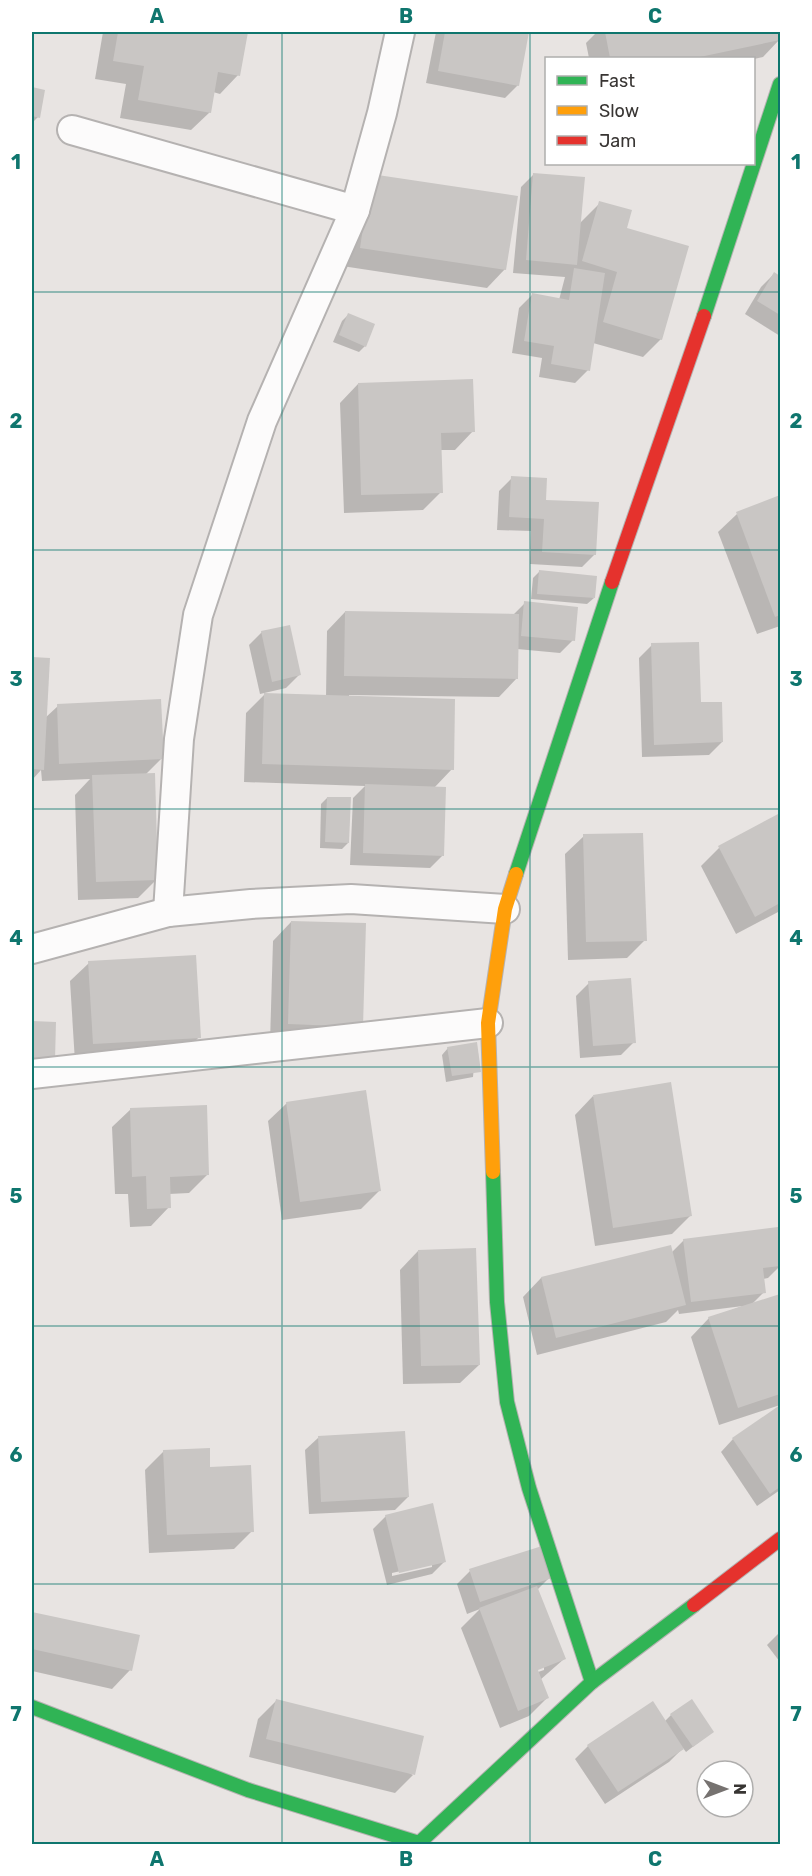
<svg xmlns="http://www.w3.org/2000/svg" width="812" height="1876" font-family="Rubik,sans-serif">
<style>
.shadow{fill:#0003;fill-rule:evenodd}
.building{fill:#c9c6c4}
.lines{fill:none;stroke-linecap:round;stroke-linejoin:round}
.street-casing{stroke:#b5b2b1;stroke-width:32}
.fast-casing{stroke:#b5b2b1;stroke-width:16}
.slow-casing{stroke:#b5b2b1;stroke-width:16}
.jam-casing{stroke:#b5b2b1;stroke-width:16}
.street{stroke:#fcfbfb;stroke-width:28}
.fast{stroke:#30b455;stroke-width:14}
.slow{stroke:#ff9f0a;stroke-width:14}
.jam{stroke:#e5322d;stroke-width:14}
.grid{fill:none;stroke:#0f766e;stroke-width:1.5;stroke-opacity:0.55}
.neatline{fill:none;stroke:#0f766e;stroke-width:2}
.grid-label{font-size:20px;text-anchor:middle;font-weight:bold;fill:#0f766e}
</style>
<rect width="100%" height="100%" fill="#e8e4e2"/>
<g class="shadow">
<path d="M103 32H246L238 75 220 94 213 92 210 112 191 130 120 118 126 84 95 79Z"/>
<path d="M436 32H528L518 85 505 98 426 83Z"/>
<path d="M597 32H780V39L763 57 754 59 589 58 586 43Z"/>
<path d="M32 89 43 91 38 117 32 123Z"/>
<path d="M534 174 579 224 600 203 625 229 661 339 643 357 593 343 588 370 575 383 539 377 542 358 512 353 519 308 532 295 559 300 565 277 513 273 521 187Z"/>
<path d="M353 194 505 269 487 288 342 266Z"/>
<path d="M774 274 780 278V336L745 314 761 287Z"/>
<path d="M348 315 365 346 359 352 333 342 342 321Z"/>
<path d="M358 384 473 431 455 450H440L441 492 423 510 344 513 340 403Z"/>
<path d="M512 478 544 501 595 554 582 567 530 564 531 531 497 530 499 491Z"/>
<path d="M780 497V626L757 634 718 532 737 514Z"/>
<path d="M539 572 594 598 587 604 531 599 533 578Z"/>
<path d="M525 603 573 640 560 653 517 649V678L499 697 349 695V697L452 769 434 788 443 855 430 868 350 865 353 798 365 786 244 782 246 713 264 695 326 697 327 631 345 612 513 615Z"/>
<path d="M262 632 299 675 286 688 260 694 249 645Z"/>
<path d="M652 645 700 704 722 742 709 755 642 757 639 658Z"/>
<path d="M32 658 48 659 45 718 58 706 162 758 145 775 157 879 138 898 78 900 75 795 90 779 42 781 41 770 32 780Z"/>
<path d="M327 798 348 843 342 849 320 848 321 804Z"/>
<path d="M780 815V911L736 934 701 866 719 848Z"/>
<path d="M584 836 645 940 627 958 568 960 565 854Z"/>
<path d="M291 922 343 1044 270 1042 273 941Z"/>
<path d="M89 963 199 1037 181 1056 75 1062 70 981Z"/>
<path d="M589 983 634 1042 621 1055 580 1058 576 996Z"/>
<path d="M32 1023H54L32 1072Z"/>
<path d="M476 1044 473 1077 446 1082 442 1055 448 1048Z"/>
<path d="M593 1096 690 1216 672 1234 595 1246 575 1115Z"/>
<path d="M287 1103 379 1191 361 1209 282 1220 268 1121Z"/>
<path d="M131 1109 208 1174 189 1193 169 1194V1207L151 1226 130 1227 128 1194H115L112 1127Z"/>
<path d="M777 1229 780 1266 768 1278 763 1279 764 1292 751 1305 780 1296V1405L719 1425 691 1337 709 1318 743 1306 679 1314 678 1310 666 1322 537 1355 523 1297 541 1278 671 1253 684 1240Z"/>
<path d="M418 1251 479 1365 460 1383 403 1384 400 1270Z"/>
<path d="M780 1407V1490L757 1506 721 1452 733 1439Z"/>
<path d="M318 1438 408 1497 395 1510 309 1514 305 1450Z"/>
<path d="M164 1451 209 1468 252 1531 234 1549 149 1553 145 1470Z"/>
<path d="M386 1516 445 1561 432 1574 387 1585 373 1529ZM432 1564V1567L392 1576V1573Z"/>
<path d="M470 1571 550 1577 537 1590 564 1659 540 1680 547 1698 529 1716 500 1728 461 1628 480 1609 467 1614 457 1584ZM544 1666V1670L532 1674 531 1672Z"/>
<path d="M32 1613 138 1636 130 1670 112 1689 32 1671Z"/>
<path d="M780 1632V1662L767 1645Z"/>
<path d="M276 1701 413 1775 395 1793 249 1757 258 1719Z"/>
<path d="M671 1715 712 1732 686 1752 683 1748 669 1762 605 1804 575 1759 588 1746 664 1722Z"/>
</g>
<g class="building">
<path d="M118 32H248L240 76 218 72 211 113 138 100 144 66 113 61Z"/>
<path d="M445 32H529L519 86 438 71Z"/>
<path d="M605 32H780V40L695 58H610Z"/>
<path d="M32 87 45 90 40 118 32 116Z"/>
<path d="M533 173 585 177 577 265 526 260Z"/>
<path d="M371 174 518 196 506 270 360 248Z"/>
<path d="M599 201 632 210 627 228 689 246 662 340 603 322 617 272 582 261Z"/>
<path d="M574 268 605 273 590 371 551 364 554 346 524 341 532 293 569 300Z"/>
<path d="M774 272 780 276V315L757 301Z"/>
<path d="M348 313 375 324 366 347 339 335Z"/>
<path d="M473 379 475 432 441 433 443 493 361 495 358 383Z"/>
<path d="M511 476 547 478 546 500 599 502 596 555 542 552 544 519 509 517Z"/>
<path d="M780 495V615L775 617 736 512Z"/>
<path d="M539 570 597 576 595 598 537 594Z"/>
<path d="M524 601 578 607 575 641 521 636Z"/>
<path d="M345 611 519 614 518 679 344 676Z"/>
<path d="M290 625 301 675 272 682 261 631Z"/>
<path d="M699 642 701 702H722L723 742 654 745 651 643Z"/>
<path d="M32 657 50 658 44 770 32 769Z"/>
<path d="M264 693 455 699 454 770 262 764Z"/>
<path d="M161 699 164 759 59 764 57 704Z"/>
<path d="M155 773 158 880 96 882 92 775Z"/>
<path d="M365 784 446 787 444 856 363 853Z"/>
<path d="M327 797H351L349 843 325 842Z"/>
<path d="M780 813V903L755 917 718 846Z"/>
<path d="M643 833 647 941 586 942 583 834Z"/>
<path d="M291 921 366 923 363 1027 288 1024Z"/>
<path d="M196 955 201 1038 93 1044 88 961Z"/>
<path d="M631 978 636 1043 593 1046 588 981Z"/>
<path d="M32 1021 56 1022 55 1060H32Z"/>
<path d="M477 1042 481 1072 452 1076 447 1047Z"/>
<path d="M671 1082 692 1216 613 1228 593 1095Z"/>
<path d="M366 1090 381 1191 300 1202 286 1102Z"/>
<path d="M207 1105 209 1175 170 1177 171 1208 147 1209 146 1176 132 1177 130 1108Z"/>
<path d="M778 1227 780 1266 763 1268 766 1293 691 1302 683 1239Z"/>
<path d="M671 1245 686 1305 556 1338 541 1277Z"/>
<path d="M476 1248 480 1365 421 1366 418 1250Z"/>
<path d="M780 1294V1394L738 1408 708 1317Z"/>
<path d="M780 1405V1487L770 1494 732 1438Z"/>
<path d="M405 1431 409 1497 321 1502 318 1436Z"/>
<path d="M210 1448V1467L251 1465 254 1532 167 1535 163 1450Z"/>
<path d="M433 1503 446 1562 399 1573 385 1515Z"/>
<path d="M542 1546 552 1578 480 1602 469 1569Z"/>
<path d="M537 1586 566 1659 538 1670 549 1698 518 1711 479 1608Z"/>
<path d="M32 1612 140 1635 132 1671 32 1649Z"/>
<path d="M276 1699 424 1736 415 1775 266 1739Z"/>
<path d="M692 1699 714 1732 693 1747 670 1714Z"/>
<path d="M653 1701 684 1749 618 1792 587 1745Z"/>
</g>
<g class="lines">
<defs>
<g id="street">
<path d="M72 130 355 210"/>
<path d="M168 912 179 739 198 615 262 421 355 210 382 113 400 32"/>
<path d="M32 949 168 912 251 904 351 899 505 909"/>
<path d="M32 1074 488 1023"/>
</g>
<g id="fast">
<path d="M704 316 780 84"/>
<path d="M516 874 612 582"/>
<path d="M493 1172 497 1302 507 1402 529 1488 592 1682"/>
<path d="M32 1707 248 1790 422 1844"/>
<path d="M418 1844 592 1682 694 1605"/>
</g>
<path id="slow" d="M493 1172 488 1023 505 909 516 874"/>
<g id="jam">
<path d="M612 582 704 316"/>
<path d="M694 1605 780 1539"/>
</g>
</defs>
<use href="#street" class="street-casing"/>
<use href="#fast" class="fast-casing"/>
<use href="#slow" class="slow-casing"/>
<use href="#jam" class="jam-casing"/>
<use href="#street" class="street"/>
<use href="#fast" class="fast"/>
<use href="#slow" class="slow"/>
<use href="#jam" class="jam"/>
</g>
<path class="grid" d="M282 32V1844M530 32V1844M32 292H780M32 550H780M32 809H780M32 1067H780M32 1326H780M32 1584H780"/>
<rect width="812" height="1876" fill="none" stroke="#ffffff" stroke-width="66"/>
<rect x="545" y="57" width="210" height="108" fill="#ffffff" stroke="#afaead" stroke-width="1.5"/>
<rect x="557" y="76" width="30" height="9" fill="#30b455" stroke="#afaead" stroke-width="1.5"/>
<text x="599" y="87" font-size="18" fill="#383533">Fast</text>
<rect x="557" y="106" width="30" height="9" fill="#ff9f0a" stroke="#afaead" stroke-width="1.5"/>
<text x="599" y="117" font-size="18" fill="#383533">Slow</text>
<rect x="557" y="136" width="30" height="9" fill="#e5322d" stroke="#afaead" stroke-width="1.5"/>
<text x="599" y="147" font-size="18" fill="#383533">Jam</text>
<g transform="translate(725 1789) rotate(90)"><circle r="28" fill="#ffffff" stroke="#afaead" stroke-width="1.5"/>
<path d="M0-4.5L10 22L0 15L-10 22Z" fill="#767270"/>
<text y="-9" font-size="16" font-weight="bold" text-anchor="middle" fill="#383533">N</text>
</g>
<rect x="33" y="33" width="746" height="1810" class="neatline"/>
<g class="grid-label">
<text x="157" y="23">A</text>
<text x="406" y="23">B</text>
<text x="655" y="23">C</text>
<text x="16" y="169">1</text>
<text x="796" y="169">1</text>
<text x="16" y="428">2</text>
<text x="796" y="428">2</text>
<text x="16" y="686">3</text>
<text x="796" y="686">3</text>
<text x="16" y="945">4</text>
<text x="796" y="945">4</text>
<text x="16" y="1203">5</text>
<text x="796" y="1203">5</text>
<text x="16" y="1462">6</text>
<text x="796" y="1462">6</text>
<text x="16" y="1721">7</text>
<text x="796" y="1721">7</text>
<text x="157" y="1866">A</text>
<text x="406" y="1866">B</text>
<text x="655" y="1866">C</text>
</g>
</svg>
